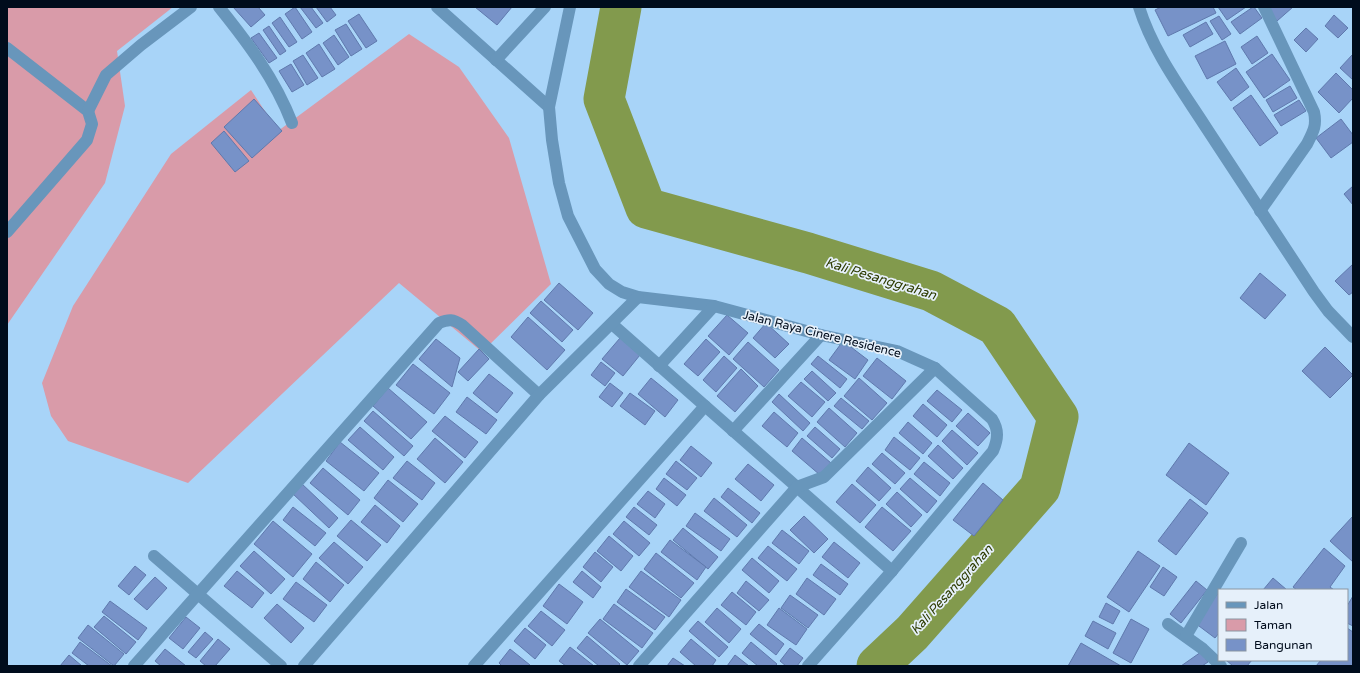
<svg xmlns="http://www.w3.org/2000/svg" width="1360" height="673" font-family="'Varela Round',sans-serif">
<style>
.green{fill:#d99ba9}
.lines{fill:none;stroke-linecap:round;stroke-linejoin:round}
.river{stroke:#829a4d;stroke-width:41}
.building{fill:#7792c8;stroke:#5f79ad}
.minor{stroke:#6896bb;stroke-width:12}
.labels{text-anchor:middle;stroke-width:3.5;stroke-linejoin:round;paint-order:stroke}
.street-label{font-size:12px;fill:#000c1c;stroke:#e6f0fa}
.water-label{font-size:13px;font-style:italic;fill:#2d3b00;stroke:#e6f0fa}
</style>
<rect width="100%" height="100%" fill="#a8d4f8"/>
<g class="green">
<path d="M7 7H173L117 51 125 106 105 183 7 325Z"/>
<path d="M409 34 459 67 509 138 551 284 482 352 399 283 188 483 68 441 51 416 42 383 73 306 171 154 251 90 278 131Z"/>
</g>
<g class="lines">
<path class="river" d="M621 7 604 99 646 208 808 253 931 291 997 326 1058 417 1040 488 912 633 877 666"/>
</g>
<g class="building">
<path d="M233 7H258L265 15 251 27Z"/>
<path d="M295 7 312 32 302 39 285 14Z"/>
<path d="M300 7H311L323 23 316 28Z"/>
<path d="M316 7H330L336 15 327 22Z"/>
<path d="M475 7H512L497 25Z"/>
<path d="M1161 7H1213L1216 13 1168 36 1155 10Z"/>
<path d="M1218 7H1246L1227 20Z"/>
<path d="M1253 7H1254L1262 18 1240 34 1231 22Z"/>
<path d="M1265 7H1293L1277 21Z"/>
<path d="M359 14 377 41 366 48 348 21Z"/>
<path d="M1334 15 1348 28 1338 38 1325 26Z"/>
<path d="M1219 16 1231 34 1222 40 1210 21Z"/>
<path d="M280 17 297 42 289 47 272 23Z"/>
<path d="M1206 22 1213 34 1190 47 1183 35Z"/>
<path d="M346 24 362 49 351 56 335 30Z"/>
<path d="M269 26 286 51 280 55 263 30Z"/>
<path d="M1306 28 1318 39 1306 52 1294 40Z"/>
<path d="M259 33 277 58 269 63 251 38Z"/>
<path d="M334 35 349 57 338 65 323 43Z"/>
<path d="M1257 36 1268 53 1252 64 1241 47Z"/>
<path d="M1225 41 1236 64 1207 79 1195 56Z"/>
<path d="M319 44 335 69 322 77 306 53Z"/>
<path d="M1272 54 1290 80 1264 98 1246 72Z"/>
<path d="M1353 54V80L1340 68Z"/>
<path d="M303 55 318 78 307 85 293 61Z"/>
<path d="M291 64 304 85 292 92 279 71Z"/>
<path d="M1236 68 1249 87 1231 101 1217 82Z"/>
<path d="M1336 73 1353 90V98L1339 113 1318 92Z"/>
<path d="M1290 86 1297 98 1273 112 1266 100Z"/>
<path d="M1251 95 1278 133 1260 146 1233 108Z"/>
<path d="M254 99 282 131 252 158 224 127Z"/>
<path d="M1299 100 1306 111 1281 126 1274 115Z"/>
<path d="M1341 119 1353 135V142L1331 158 1316 138Z"/>
<path d="M224 131 249 161 235 172 211 143Z"/>
<path d="M1353 186V205L1344 194Z"/>
<path d="M1353 264V292L1349 295 1335 281Z"/>
<path d="M1260 273 1286 295 1265 319 1240 298Z"/>
<path d="M559 283 593 313 578 330 544 300Z"/>
<path d="M541 301 573 330 562 342 530 313Z"/>
<path d="M727 315 748 333 729 355 708 336Z"/>
<path d="M528 317 565 350 547 370 511 337Z"/>
<path d="M766 323 789 344 775 358 753 338Z"/>
<path d="M620 338 640 355 623 376 602 359Z"/>
<path d="M436 339 460 358 452 387 419 359Z"/>
<path d="M706 339 720 352 698 376 684 364Z"/>
<path d="M843 341 868 360 855 379 829 360Z"/>
<path d="M748 342 779 370 764 387 733 359Z"/>
<path d="M1325 347 1353 375 1330 398 1302 371Z"/>
<path d="M479 349 489 359 468 381 458 372Z"/>
<path d="M724 356 737 368 716 392 703 380Z"/>
<path d="M818 356 847 379 840 388 811 364Z"/>
<path d="M877 358 906 381 892 399 863 376Z"/>
<path d="M601 362 615 373 605 386 591 375Z"/>
<path d="M413 364 450 393 434 414 396 385Z"/>
<path d="M741 369 758 386 735 412 717 396Z"/>
<path d="M812 371 836 393 828 401 804 379Z"/>
<path d="M489 374 513 393 497 413 473 393Z"/>
<path d="M651 378 678 400 665 417 638 394Z"/>
<path d="M859 378 887 403 872 420 844 396Z"/>
<path d="M801 382 825 402 812 417 788 396Z"/>
<path d="M610 383 623 393 612 407 599 397Z"/>
<path d="M388 388 427 422 411 439 373 406Z"/>
<path d="M937 390 962 410 952 422 927 401Z"/>
<path d="M630 393 655 411 645 425 620 406Z"/>
<path d="M779 394 810 423 803 431 772 402Z"/>
<path d="M467 397 497 420 486 434 456 412Z"/>
<path d="M841 398 869 421 862 429 834 406Z"/>
<path d="M923 404 947 425 937 437 913 416Z"/>
<path d="M829 408 857 433 845 447 817 422Z"/>
<path d="M373 411 413 446 404 456 364 421Z"/>
<path d="M774 412 798 433 787 447 762 426Z"/>
<path d="M968 413 990 433 978 446 956 426Z"/>
<path d="M445 416 478 442 465 458 432 431Z"/>
<path d="M908 422 932 443 923 454 899 433Z"/>
<path d="M360 427 394 457 383 470 348 440Z"/>
<path d="M815 427 840 449 832 458 807 436Z"/>
<path d="M952 430 978 453 967 465 942 441Z"/>
<path d="M894 437 920 458 910 470 885 450Z"/>
<path d="M435 438 463 462 445 483 417 459Z"/>
<path d="M802 438 831 463 820 475 792 451Z"/>
<path d="M340 442 379 473 364 491 326 461Z"/>
<path d="M1189 443 1229 473 1206 505 1166 475Z"/>
<path d="M938 445 963 468 953 479 928 456Z"/>
<path d="M691 446 712 463 701 477 680 460Z"/>
<path d="M882 453 905 473 895 484 872 464Z"/>
<path d="M407 461 435 483 422 500 393 478Z"/>
<path d="M676 461 697 478 687 490 666 474Z"/>
<path d="M924 462 950 483 940 496 914 474Z"/>
<path d="M748 464 774 485 761 501 735 479Z"/>
<path d="M868 467 891 488 879 501 856 481Z"/>
<path d="M323 468 360 500 348 515 310 483Z"/>
<path d="M664 478 686 495 677 506 656 489Z"/>
<path d="M910 478 937 501 927 513 900 489Z"/>
<path d="M388 480 418 504 403 522 374 498Z"/>
<path d="M301 483 338 518 329 528 292 493Z"/>
<path d="M983 483 1003 500 974 536 953 520Z"/>
<path d="M852 484 876 505 860 523 836 502Z"/>
<path d="M728 488 760 513 752 523 721 497Z"/>
<path d="M648 491 665 504 655 518 637 504Z"/>
<path d="M897 492 922 515 911 527 886 504Z"/>
<path d="M714 498 747 525 737 537 704 511Z"/>
<path d="M1190 499 1208 513 1176 555 1158 541Z"/>
<path d="M375 505 400 526 387 543 361 522Z"/>
<path d="M293 507 326 533 315 546 283 520Z"/>
<path d="M634 507 657 525 649 535 626 517Z"/>
<path d="M882 507 911 531 893 551 865 527Z"/>
<path d="M695 513 730 539 721 551 686 526Z"/>
<path d="M804 516 828 539 814 553 790 530Z"/>
<path d="M1353 516V562L1330 541Z"/>
<path d="M351 520 381 545 367 561 337 536Z"/>
<path d="M273 521 312 554 293 577 254 544Z"/>
<path d="M624 521 650 543 639 556 613 534Z"/>
<path d="M683 528 718 557 708 569 673 540Z"/>
<path d="M782 530 809 551 799 564 772 543Z"/>
<path d="M609 536 633 556 621 571 597 551Z"/>
<path d="M670 540 706 567 697 580 661 552Z"/>
<path d="M334 542 363 567 348 584 319 558Z"/>
<path d="M834 542 860 563 848 578 822 557Z"/>
<path d="M768 546 797 569 787 581 758 558Z"/>
<path d="M1324 548 1345 566 1330 587 1334 590H1297L1293 587Z"/>
<path d="M254 551 285 579 271 594 240 566Z"/>
<path d="M1138 551 1160 566 1129 612 1107 597Z"/>
<path d="M595 552 613 567 601 582 583 567Z"/>
<path d="M656 553 694 583 681 598 644 569Z"/>
<path d="M752 558 779 581 769 593 742 570Z"/>
<path d="M316 562 344 585 330 602 303 579Z"/>
<path d="M821 564 848 584 840 595 813 575Z"/>
<path d="M135 566 146 575 129 595 118 586Z"/>
<path d="M1163 567 1177 577 1164 596 1150 587Z"/>
<path d="M237 571 264 593 252 608 224 586Z"/>
<path d="M582 571 601 587 593 598 573 582Z"/>
<path d="M641 571 681 600 669 617 629 587Z"/>
<path d="M155 577 167 588 147 610 134 599Z"/>
<path d="M807 578 836 599 824 615 796 594Z"/>
<path d="M1273 578 1287 590H1263Z"/>
<path d="M746 581 769 600 759 611 737 593Z"/>
<path d="M1196 581 1207 590 1181 623 1170 614Z"/>
<path d="M296 582 327 605 314 622 283 599Z"/>
<path d="M559 584 583 602 567 624 543 606Z"/>
<path d="M626 589 665 617 655 630 617 602Z"/>
<path d="M732 592 756 612 746 625 721 605Z"/>
<path d="M1219 592V633L1215 638 1195 623Z"/>
<path d="M790 595 818 615 808 628 781 608Z"/>
<path d="M1353 596V626L1347 623V606Z"/>
<path d="M110 601 147 628 138 640 102 612Z"/>
<path d="M1106 603 1120 611 1113 624 1099 617Z"/>
<path d="M277 604 304 628 291 643 264 618Z"/>
<path d="M614 604 653 633 642 648 603 619Z"/>
<path d="M717 608 741 629 729 643 705 622Z"/>
<path d="M779 608 807 629 796 645 767 625Z"/>
<path d="M541 611 565 630 552 646 528 626Z"/>
<path d="M104 616 136 642 126 654 94 627Z"/>
<path d="M186 617 200 628 183 649 169 638Z"/>
<path d="M600 619 639 651 627 665 588 633Z"/>
<path d="M1131 619 1149 629 1131 663 1113 653Z"/>
<path d="M698 621 728 647 719 657 689 631Z"/>
<path d="M1093 621 1116 633 1108 649 1085 636Z"/>
<path d="M759 624 784 644 776 655 750 634Z"/>
<path d="M88 625 124 654 114 666 78 638Z"/>
<path d="M525 628 546 645 535 659 514 641Z"/>
<path d="M1347 628 1353 632V666H1316L1321 660H1347Z"/>
<path d="M205 632 213 639 196 658 188 652Z"/>
<path d="M587 636 620 664 618 666H599L577 648Z"/>
<path d="M218 639 230 649 215 666H206L200 661Z"/>
<path d="M691 639 716 660 712 666H696L680 652Z"/>
<path d="M80 642 112 666H89L72 653Z"/>
<path d="M751 642 777 664 775 666H758L742 653Z"/>
<path d="M1081 643 1121 666H1068Z"/>
<path d="M570 647 594 666H566L559 661Z"/>
<path d="M790 648 803 658 797 666H786L780 661Z"/>
<path d="M165 649 186 666H161L155 661Z"/>
<path d="M510 649 530 665 529 666H502L499 663Z"/>
<path d="M1201 652 1208 662 1202 666H1181Z"/>
<path d="M69 655 82 666H60Z"/>
<path d="M735 655 749 666H727Z"/>
<path d="M673 658 685 666H667Z"/>
<path d="M1226 660H1252L1247 666H1233Z"/>
</g>
<g class="lines">
<g class="minor">
<path d="M219 7C248 43 275 79 292 123"/>
<path d="M437 7 549 107"/>
<path d="M570 7 549 107 552 140 559 183 568 216 595 269 609 284 622 292 638 297 714 306 821 335 897 351 935 368 992 419C999 430 998 439 993 451L892 571 808 666"/>
<path d="M1139 7C1153 52 1182 90 1207 129 1243 183 1278 238 1314 292L1328 311 1353 337"/>
<path d="M7 48 88 111 92 124 87 140 7 232"/>
<path d="M496 60 545 7"/>
<path d="M88 111 106 75 141 45 191 7"/>
<path d="M1260 211 1307 144C1313 132 1317 126 1314 112L1264 7"/>
<path d="M612 324 892 571"/>
<path d="M659 366 714 306"/>
<path d="M733 431 821 335"/>
<path d="M154 556 281 666"/>
<path d="M1168 624 1203 649 1221 666"/>
<path d="M1186 636 1241 543"/>
<path d="M134 666 439 323C449 319 453 319 462 325L539 395"/>
<path d="M304 666 539 395 638 297"/>
<path d="M474 666 705 406"/>
<path d="M639 666 797 487 824 477 935 368"/>
</g>
</g>
<g class="labels">
<g class="street-label">
<text transform="translate(822 334) rotate(14)" y="4">Jalan Raya Cinere Residence</text>
</g>
<g class="water-label">
<text transform="translate(881 278) rotate(17)" y="5">Kali Pesanggrahan</text>
<text transform="translate(951 589) rotate(-48)" y="5">Kali Pesanggrahan</text>
</g>
</g>
<rect width="1360" height="673" fill="none" stroke="#000c1c" stroke-width="16"/>
<rect x="1218" y="589" width="130" height="72" fill="#e6f0fa" stroke="#8a95a1"/>
<rect x="1226" y="602" width="20" height="6" fill="#6896bb" stroke="#8a95a1"/>
<text x="1254" y="609" font-size="12" fill="#000c1c">Jalan</text>
<rect x="1226" y="619" width="20" height="12" fill="#d99ba9" stroke="#8a95a1"/>
<text x="1254" y="629" font-size="12" fill="#000c1c">Taman</text>
<rect x="1226" y="639" width="20" height="12" fill="#7792c8" stroke="#8a95a1"/>
<text x="1254" y="649" font-size="12" fill="#000c1c">Bangunan</text>
</svg>
